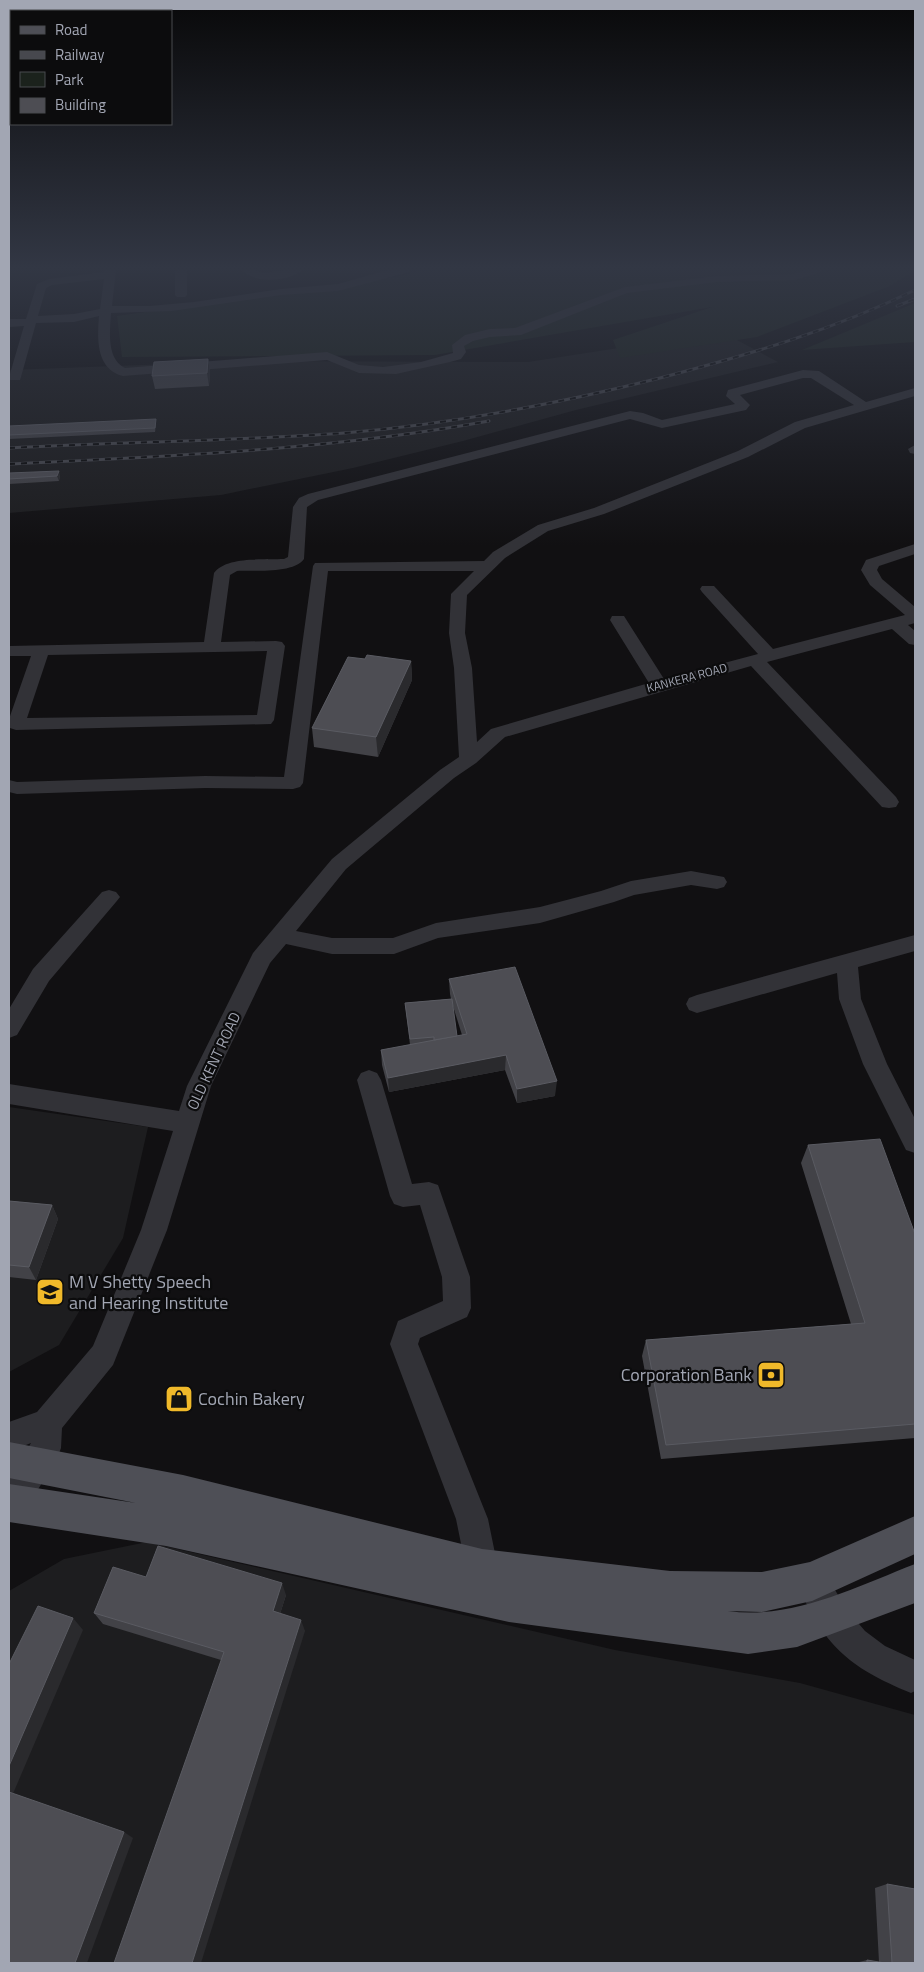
<svg xmlns="http://www.w3.org/2000/svg" width="924" height="1972" font-family="'Titillium Web',sans-serif">
<style>
.built{fill:#1d1d1f}
.green{fill:#1b221c}
.lines{fill:none;stroke-linecap:round;stroke-linejoin:round}
.minor{fill:#323237;fill-rule:evenodd}
.major{fill:#4e4f56;fill-rule:evenodd}
.rail-casing{stroke:#47484e;stroke-width:3}
.rail{stroke:#0c0c0d;stroke-width:2;stroke-dasharray:6;stroke-linecap:butt}
.wall{fill:#424247;fill-rule:evenodd}
.shaded-wall{fill:#2a2a2d}
.building{fill:#4d4d53;stroke:#5a5b62}
.labels{text-anchor:middle;stroke-width:4.5;stroke-linejoin:round;paint-order:stroke}
.far-street-label{font-size:12px;fill:#a2a6b3;stroke:#0c0c0d}
.street-label{font-size:15px;fill:#a2a6b3;stroke:#0c0c0d}
.near-poi-label{font-size:18px;fill:#a2a6b3;stroke:#0c0c0d;text-anchor:start}
</style>
<rect width="100%" height="100%" fill="#111012"/>
<g class="built">
<path d="M722 332 778 362 576 410 463 441 353 468 221 495 9 513V370L247 361 528 362Z"/>
<path d="M9 1107 148 1127 123 1238 59 1345 9 1372Z"/>
<path d="M147 1542 615 1650 800 1683 915 1715V1963H9V1591L64 1559Z"/>
</g>
<g class="green">
<path d="M423 270H915L890 286 757 337 620 358 613 340 712 307 435 355 122 357 117 316 400 276Z"/>
<path d="M915 303V342L802 350Z"/>
</g>
<g class="lines">
<g class="minor">
<path d="M104 270H116L112 306H150L194 302 281 289 338 284 388 270H410L409 272 338 291 281 295 172 311 111 313C110 331 106 358 125 368L327 352 359 365 383 367 421 362 453 353 452 345 465 335 490 329 515 328 625 287 717 276 794 274 805 270H822L821 272 795 280 717 282 627 293 521 335 490 337 473 341 464 346 466 352 461 359 450 362 396 374 359 373 327 360 123 376C96 369 97 339 99 316L74 322 36 323 21 377 20 380H10L9 377 24 326 9 327V319H26L37 284 49 279 104 272ZM104 279 100 309 74 314 38 316 46 288 52 285Z"/>
<path d="M175 270H187V295L185 297H177L175 295Z"/>
<path d="M242 270H254L264 273 284 270H302C289 282 254 284 242 270Z"/>
<path d="M803 370 819 371 866 402 915 388V396L805 428 748 457 604 514 548 531 505 558 467 595 465 633 472 668 477 742 491 729 649 683 610 620 612 616H624L664 679 758 654 702 592 700 589 702 586H714L773 649 905 615 870 585 861 570 866 560 915 544V554L879 566 877 570 882 579 915 607V623L908 625 915 631V645L909 644 892 629 767 662 896 797 899 802 896 807 889 808 882 807 751 666 505 737 476 763 454 778 346 869 296 931 332 938H393L436 923 540 907 601 891 631 881 691 871 724 877 727 882 724 887 717 889 691 885 634 895 614 902 540 923 438 938 394 954H332L286 944 270 963 211 1086 167 1230 113 1365 62 1428 61 1448 57 1459 20 1518 9 1522V1479L31 1443 9 1452V1422L37 1412 93 1346 141 1230 173 1131 9 1104V1084L179 1111 187 1086 253 953 332 859 440 770 459 757 454 668 449 633 451 594 474 571H328L303 783 300 787 293 789 205 788 17 794 9 792V780L17 782 205 776 284 777 313 566 315 563 484 561 493 552 538 525 594 508 738 451 795 422 854 405 811 378H803L740 395 750 405 746 410 662 428 630 419 318 500 307 507 304 559C293 574 254 570 237 571L230 575 221 642 276 641 282 642 285 646 274 720 271 724 16 730 10 728 9 719 31 656H9V646L204 642 214 573C226 556 265 560 284 559L288 557 293 507 299 498 308 494 630 411 643 413 662 420 735 404 726 396 728 390ZM267 651 257 715 27 718 48 655Z"/>
<path d="M915 445V454L910 453 908 449Z"/>
<path d="M109 890 116 892 120 897 116 902 49 981 17 1035 9 1038V1009L33 969 102 892Z"/>
<path d="M915 935V951L858 967 861 999 887 1064 915 1119V1153L906 1150 863 1064 839 999 837 973 697 1013 689 1010 686 1004 689 998 697 995Z"/>
<path d="M369 1070 377 1073 381 1080 412 1184 429 1182 438 1185 470 1277 471 1308 467 1317 420 1338 418 1344 488 1519 498 1568 493 1579 482 1584 471 1579 466 1568 456 1519 390 1344 398 1321 443 1301 442 1277 420 1205 403 1207 394 1204 390 1196 357 1080 361 1073Z"/>
<path d="M812 1565 823 1570 847 1610 865 1631 885 1646 915 1660V1691L911 1693C848 1667 823 1645 796 1581L801 1570Z"/>
</g>
<path class="major" d="M9 1442 183 1475 482 1549 670 1571 762 1572 810 1562 915 1516V1554L812 1601 762 1612 728 1611C792 1620 856 1587 915 1564V1603L797 1647 748 1654 509 1622 166 1546 9 1522V1484L136 1503 9 1478Z"/>
<defs>
<g id="rail">
<path d="M897 306 915 299"/>
<path d="M9 448C121 442 233 441 344 433 451 424 557 404 660 378 748 355 833 330 915 290"/>
<path d="M9 464C170 456 330 450 489 421"/>
</g>
</defs>
<use href="#rail" class="rail-casing"/>
<use href="#rail" class="rail"/>
</g>
<g class="wall">
<path d="M208 359 210 372 209 386 155 389 152 376Z"/>
<path d="M156 423 155 432 9 439V426Z"/>
<path d="M9 473 60 475 59 481 9 484Z"/>
<path d="M365 659 411 661 412 680 378 757 314 747 312 728Z"/>
<path d="M449 979 555 1096 517 1103 505 1070 389 1092 382 1065 381 1050 410 1045 405 1003 451 999 450 994ZM452 1003 462 1035 457 1036Z"/>
<path d="M808 1145 915 1234V1438L661 1459 642 1356 646 1340 851 1324 801 1163Z"/>
<path d="M9 1201 52 1205 58 1219 36 1280 9 1277Z"/>
<path d="M146 1577 286 1595 280 1614 305 1631 221 1660 103 1624 94 1613Z"/>
<path d="M887 1884 915 1963H855L867 1960 879 1962 875 1888Z"/>
</g>
<g class="shaded-wall">
<path d="M208 359 210 372 209 386 207 373Z"/>
<path d="M59 471 60 475 59 481 57 476Z"/>
<path d="M411 661 412 680 378 757 376 737Z"/>
<path d="M506 1055 505 1070 389 1092 388 1078Z"/>
<path d="M557 1081 555 1096 517 1103V1089Z"/>
<path d="M52 1205 58 1219 36 1280 29 1267Z"/>
<path d="M282 1583 286 1595 277 1623 273 1611Z"/>
<path d="M73 1618 83 1630 12 1796 9 1794V1766Z"/>
<path d="M301 1620 305 1631 201 1963H192Z"/>
<path d="M124 1832 133 1838 87 1963H75Z"/>
</g>
<g class="building">
<path d="M208 359 207 373 152 376 154 362Z"/>
<path d="M156 419 155 428 9 435V426Z"/>
<path d="M59 471 57 476 9 479V473Z"/>
<path d="M367 655 411 661 376 737 312 728 348 657 365 659Z"/>
<path d="M515 967 557 1081 517 1089 506 1055 388 1078 381 1050 467 1034 449 979Z"/>
<path d="M452 999 457 1036 434 1040V1037L410 1039 405 1003Z"/>
<path d="M880 1139 915 1234V1424L666 1445 646 1340 865 1323 808 1145Z"/>
<path d="M9 1201 52 1205 29 1267 9 1265Z"/>
<path d="M158 1546 282 1583 273 1611 301 1620 192 1963H114L224 1652 94 1613 113 1567 146 1577Z"/>
<path d="M38 1606 73 1618 9 1766V1664Z"/>
<path d="M9 1792 124 1832 75 1963H9Z"/>
<path d="M887 1884 915 1889V1963H892Z"/>
<path d="M867 1960 885 1963H867Z"/>
</g>
<linearGradient id="sky" x2="0" y2="1"><stop stop-color="#09090a"/><stop offset="0.49" stop-color="#323744"/><stop offset="1" stop-color="#323744" stop-opacity="0"/></linearGradient>
<rect width="924" height="546" fill="url(#sky)"/>
<defs>
<symbol id="university-square" viewBox="-11 -11 22 22"><rect x="-9" y="-9" width="18" height="18" rx="4" fill="#f0b92a" stroke="#0c0c0d"/><path d="M0-5L7-2L0 1L-7-2ZM-4 1L0 2.5L4 1V4Q0 6-4 4Z" fill="#111"/></symbol>
<symbol id="bank-square" viewBox="-11 -11 22 22"><rect x="-9" y="-9" width="18" height="18" rx="4" fill="#f0b92a" stroke="#0c0c0d"/><path d="M-6-4H6V4H-6ZM0-2.3a2.3 2.3 0 1 0 0 4.6a2.3 2.3 0 1 0 0-4.6Z" fill="#111"/></symbol>
<symbol id="shop-square" viewBox="-11 -11 22 22"><rect x="-9" y="-9" width="18" height="18" rx="4" fill="#f0b92a" stroke="#0c0c0d"/><path d="M-5-2.5h2.3a2.7 3.5 0 0 1 5.4 0H5L5.5 6h-11ZM-1.5-2.5h3a1.5 2.3 0 0 0-3 0Z" fill="#111"/></symbol>
</defs>
<g fill-rule="evenodd">
<use href="#university-square" x="34" y="1276" width="32" height="32"/>
<use href="#bank-square" x="755" y="1359" width="32" height="32"/>
<use href="#shop-square" x="163" y="1383" width="32" height="32"/>
</g>
<g class="labels">
<g class="far-street-label">
<text transform="translate(687 678) rotate(-15)" y="4">KANKERA ROAD</text>
</g>
<g class="street-label">
<text transform="translate(214 1061) rotate(-65)" y="5">OLD KENT ROAD</text>
</g>
<g class="near-poi-label">
<text x="69" y="1288">M V Shetty Speech<tspan x="69" dy="21">and Hearing Institute</tspan></text>
<text x="752" y="1381" text-anchor="end">Corporation Bank</text>
<text x="198" y="1405">Cochin Bakery</text>
</g>
</g>
<rect width="924" height="1972" fill="none" stroke="#a2a6b3" stroke-width="20"/>
<rect x="10" y="10" width="162" height="115" fill="#0c0c0d" stroke="#484a4f"/>
<rect x="20" y="26" width="25" height="8" fill="#4e4f56" stroke="#484a4f"/>
<text x="55" y="35" font-size="15" fill="#a2a6b3">Road</text>
<rect x="20" y="51" width="25" height="8" fill="#47484e" stroke="#484a4f"/>
<text x="55" y="60" font-size="15" fill="#a2a6b3">Railway</text>
<rect x="20" y="72" width="25" height="15" fill="#1b221c" stroke="#484a4f"/>
<text x="55" y="85" font-size="15" fill="#a2a6b3">Park</text>
<rect x="20" y="98" width="25" height="15" fill="#4d4d53" stroke="#484a4f"/>
<text x="55" y="110" font-size="15" fill="#a2a6b3">Building</text>
</svg>
